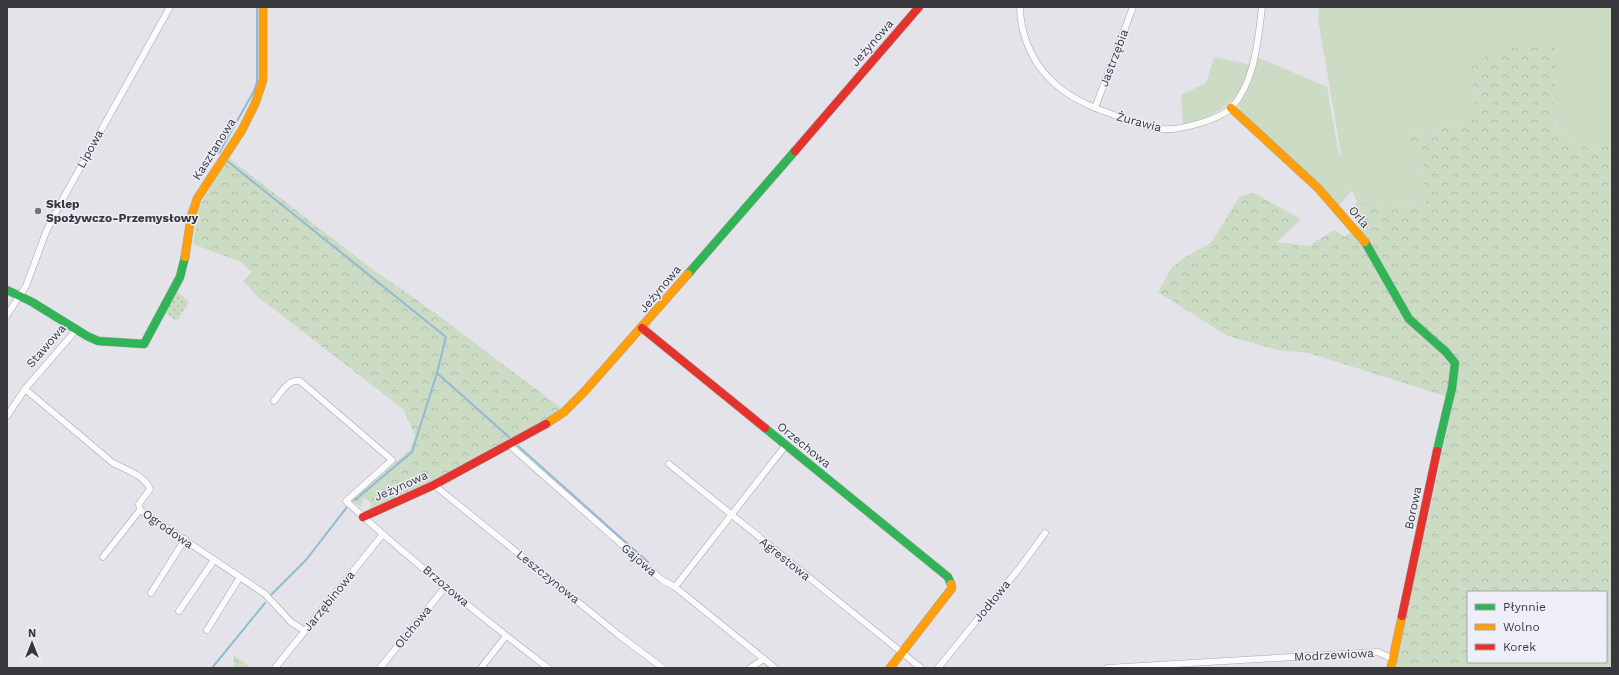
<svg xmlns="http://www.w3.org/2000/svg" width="1619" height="675" font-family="'Work Sans',sans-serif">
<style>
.grass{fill:#cbdbc4}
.forest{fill:url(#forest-crowns);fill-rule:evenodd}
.park{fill:url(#park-dots)}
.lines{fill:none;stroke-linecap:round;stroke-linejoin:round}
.stream{stroke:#91bbd3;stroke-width:2}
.street-casing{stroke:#a6a6aa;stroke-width:7}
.fast-casing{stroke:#a6a6aa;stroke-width:9}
.slow-casing{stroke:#a6a6aa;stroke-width:9}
.jam-casing{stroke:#a6a6aa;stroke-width:9}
.street{stroke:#fbfbfc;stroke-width:6}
.fast{stroke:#30b455;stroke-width:8}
.slow{stroke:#ff9f0a;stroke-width:8}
.jam{stroke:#e5322d;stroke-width:8}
.poi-dot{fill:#747479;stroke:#eeeef9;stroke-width:1.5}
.labels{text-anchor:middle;stroke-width:3;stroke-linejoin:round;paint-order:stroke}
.street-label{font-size:12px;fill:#39393d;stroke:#eeeef9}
.poi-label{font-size:12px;font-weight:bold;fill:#39393d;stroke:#eeeef9;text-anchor:start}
</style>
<defs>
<pattern id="forest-crowns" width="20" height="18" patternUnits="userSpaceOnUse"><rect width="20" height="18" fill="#cbdbc4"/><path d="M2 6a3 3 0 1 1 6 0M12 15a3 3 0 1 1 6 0" fill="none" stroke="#afbda9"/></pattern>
<pattern id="park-dots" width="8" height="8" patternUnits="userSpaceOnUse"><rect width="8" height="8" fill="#cbdbc4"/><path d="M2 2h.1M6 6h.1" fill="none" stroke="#afbda9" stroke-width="1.8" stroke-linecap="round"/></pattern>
</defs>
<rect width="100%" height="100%" fill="#e3e3e9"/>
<g class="grass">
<path d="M1319 7H1612V145L1590 149 1565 139 1551 118 1557 78 1471 65 1476 119 1408 136 1421 145 1426 202 1411 207 1357 202 1352 190 1339 206 1242 112 1239 107V104L1253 75 1257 57 1327 87 1338 150 1342 160 1318 19Z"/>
<path d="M1214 57 1251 65C1238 101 1221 116 1183 124L1181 95 1206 83Z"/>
</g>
<g class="forest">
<path d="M1555 40 1557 78 1551 119 1565 139 1590 149 1612 145V668H1395L1454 399 1309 353 1278 350 1228 336 1158 292 1172 267 1187 256 1211 243 1240 196 1254 193 1301 219 1277 242 1309 246 1334 230 1345 237 1351 231 1362 234 1351 211 1357 202 1411 207 1426 202 1421 145 1409 143 1408 136 1476 119 1471 65 1507 45ZM1468 592H1606V662H1468Z"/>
<path d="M229 158 372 269 434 312 562 409C503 448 435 481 370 509L371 502 366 499H363L361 507 351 501 411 449 415 435 403 409 258 297 243 281 252 272 241 262 193 244 199 207Z"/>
<path d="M233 654 251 668H233L234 664Z"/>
</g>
<path class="park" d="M177 292 189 302 177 321 165 313Z"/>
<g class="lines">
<g class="stream">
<path d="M219 153 254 91 257 82V7"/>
<path d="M226 160 446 337 437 373 412 452 355 500"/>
<path d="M437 373 509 437"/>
<path d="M518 446 648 562"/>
<path d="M271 595 306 560 347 507"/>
<path d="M212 668 265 603"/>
</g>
<defs>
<g id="street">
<path d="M1020 7C1020 32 1031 60 1049 78 1069 100 1099 110 1126 119 1137 123 1149 128 1161 129 1178 131 1220 120 1232 107 1255 81 1258 40 1262 7"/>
<path d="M1095 108 1133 7"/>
<path d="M7 315 26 286 46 232 60 204 170 7"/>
<path d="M25 389 113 463C125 469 145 476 150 489L139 504 140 510 265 594 291 622 305 631"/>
<path d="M274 401C281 393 288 379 300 381L392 460 346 501C410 560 479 615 548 668"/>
<path d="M7 416 25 389 77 329"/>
<path d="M508 444 662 580 675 587 775 668"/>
<path d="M669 464 921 668"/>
<path d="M434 485 620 636 663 668"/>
<path d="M103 557 140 510"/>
<path d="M675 587 786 445"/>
<path d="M151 593 185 539"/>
<path d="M179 611 214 560"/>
<path d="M207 630 240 577"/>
<path d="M275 668 383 534"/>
<path d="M380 668 446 586"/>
<path d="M481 668 506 636"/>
<path d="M750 668 764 659"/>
<path d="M938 668 1021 566 1045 533"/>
<path d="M1107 668 1378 652 1393 659"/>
</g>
<g id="fast">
<path d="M1365 242 1409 319 1446 352 1455 363 1452 388 1437 451"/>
<path d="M688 274 795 151"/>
<path d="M7 290 32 302 87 336 98 341 144 344 180 277 185 257"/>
<path d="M765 428 948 577 951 584"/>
</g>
<g id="slow">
<path d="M1231 108 1318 188 1365 242"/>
<path d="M185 257 191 217 197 199 242 130 255 104 263 80V7"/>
<path d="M546 424 564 412 585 391 688 274"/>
<path d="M890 668 952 588 951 584"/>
<path d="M1391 668 1402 616"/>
</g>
<g id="jam">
<path d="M795 151 919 7"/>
<path d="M642 328 765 428"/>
<path d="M363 517 434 485 546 424"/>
<path d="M1402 616 1437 451"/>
</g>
</defs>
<use href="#street" class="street-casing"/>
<use href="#fast" class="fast-casing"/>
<use href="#slow" class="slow-casing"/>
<use href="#jam" class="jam-casing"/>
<use href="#street" class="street"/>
<use href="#fast" class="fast"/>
<use href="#slow" class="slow"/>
<use href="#jam" class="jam"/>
</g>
<circle class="poi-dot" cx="38" cy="211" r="4"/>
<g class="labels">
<g class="street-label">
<text transform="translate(872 43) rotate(-49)" y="4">Jeżynowa</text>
<text transform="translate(1114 58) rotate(-69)" y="4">Jastrzębia</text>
<text transform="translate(1139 122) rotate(15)" y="4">Żurawia</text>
<text transform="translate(90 149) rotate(-61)" y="4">Lipowa</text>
<text transform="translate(214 149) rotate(-58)" y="4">Kasztanowa</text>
<text transform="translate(1359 217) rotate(49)" y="4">Orla</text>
<text transform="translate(660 289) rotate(-50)" y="4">Jeżynowa</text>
<text transform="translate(46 346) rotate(-49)" y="4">Stawowa</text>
<text transform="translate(804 445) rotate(39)" y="4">Orzechowa</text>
<text transform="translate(401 486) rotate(-24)" y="4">Jeżynowa</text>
<text transform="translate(1413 508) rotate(-78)" y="4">Borowa</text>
<text transform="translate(168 529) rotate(35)" y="4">Ogrodowa</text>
<text transform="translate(785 559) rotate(39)" y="4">Agrestowa</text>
<text transform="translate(639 560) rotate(41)" y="4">Gajowa</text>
<text transform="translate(548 577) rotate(39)" y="4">Leszczynowa</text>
<text transform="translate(446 586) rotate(40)" y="4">Brzozowa</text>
<text transform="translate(329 601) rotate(-51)" y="4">Jarzębinowa</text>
<text transform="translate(992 601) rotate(-51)" y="4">Jodłowa</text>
<text transform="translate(413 627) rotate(-51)" y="4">Olchowa</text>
<text transform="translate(1334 655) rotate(-3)" y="4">Modrzewiowa</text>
</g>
<g class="poi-label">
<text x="46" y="208">Sklep<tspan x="46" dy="14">Spożywczo-Przemysłowy</tspan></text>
</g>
</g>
<rect width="1619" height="675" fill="none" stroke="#39393d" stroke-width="16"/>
<rect x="1467" y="591" width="140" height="72" fill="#eeeef9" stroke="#a6a6ae"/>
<rect x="1475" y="604" width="20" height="6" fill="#30b455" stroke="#a6a6ae"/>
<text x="1503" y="611" font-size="12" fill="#39393d">Płynnie</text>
<rect x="1475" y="624" width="20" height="6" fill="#ff9f0a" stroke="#a6a6ae"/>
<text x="1503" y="631" font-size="12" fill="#39393d">Wolno</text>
<rect x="1475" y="644" width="20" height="6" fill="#e5322d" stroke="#a6a6ae"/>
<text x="1503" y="651" font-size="12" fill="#39393d">Korek</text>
<g transform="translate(32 643)" stroke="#eeeef9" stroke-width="3" paint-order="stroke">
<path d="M0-3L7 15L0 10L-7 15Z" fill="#39393d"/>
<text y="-6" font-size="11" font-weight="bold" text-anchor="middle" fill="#39393d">N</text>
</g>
</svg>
